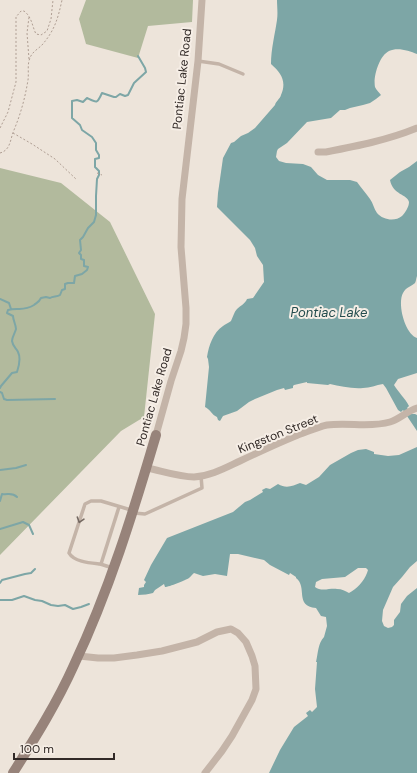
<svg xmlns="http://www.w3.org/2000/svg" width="417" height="773" font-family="'DM Sans',sans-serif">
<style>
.green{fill:#b2ba9d}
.water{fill:#7da6a6;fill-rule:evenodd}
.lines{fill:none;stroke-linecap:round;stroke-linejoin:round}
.stream{stroke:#7da6a6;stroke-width:2}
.path{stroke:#af9e93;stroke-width:1;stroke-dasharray:2 2;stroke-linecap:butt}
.lane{stroke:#c4b4a8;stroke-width:3.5}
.street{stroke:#c4b4a8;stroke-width:7}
.secondary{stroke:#97837a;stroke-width:10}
.oneway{stroke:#746861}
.labels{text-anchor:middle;stroke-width:4;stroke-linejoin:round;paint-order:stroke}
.street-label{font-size:12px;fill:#322a27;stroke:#f6eee6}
.water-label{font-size:13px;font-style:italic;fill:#234c4d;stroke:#f6eee6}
</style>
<rect width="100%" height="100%" fill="#ede4da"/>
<g class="green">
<path d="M86 0H193L192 22 148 26 138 58 86 44 79 19Z"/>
<path d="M0 168 61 183 110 222 155 314 144 417 121 431 0 555Z"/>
</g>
<g class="water">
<path d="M277 0H417V54C409 51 398 47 389 51 379 56 373 77 375 87 376 90 379 92 381 95L376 99 370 103 363 105 350 108 345 110H340L331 118 307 122 287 143 278 149 277 151 276 157 279 161 286 163 303 164 311 167 318 175 327 180H350L357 182C361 188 366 193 370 199 373 203 374 209 377 213 383 220 395 222 402 216 405 213 409 207 409 202 407 194 393 195 390 180L400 172 409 167 417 161V276C416 279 416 281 415 283 412 286 406 287 403 293 397 304 405 334 417 338V373L398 379 394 385C398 392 405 398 409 406L407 408 412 414H415L417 415V431L403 410 401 412 398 410 386 388 383 384C376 385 370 388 363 388 352 389 340 386 330 384L328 385 307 383V382L294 385 293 386V388L285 390 284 388 277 390 255 399 249 402 237 411 223 416 220 421 218 420 217 417C212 415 210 409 205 407L209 367 208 359 207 357C209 345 213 333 223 326 225 324 229 323 231 321 233 317 234 312 237 309 241 305 245 304 247 299L253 298 264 282 263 265 257 256 255 248 250 240 217 207 218 193 223 158 231 143 234 142 241 136 248 133 255 128 275 105C276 101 280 99 281 95 287 81 281 73 271 64 271 49 275 34 277 20 278 13 277 6 277 0Z"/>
<path d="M417 447V561L410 567 402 577 393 587 383 610 382 621 384 626 388 628 392 627 394 625V620L400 612 401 604 407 596 417 588V773H269L280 750 294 727 308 716 306 713 310 710 312 712 317 707 315 689 317 662H316C318 653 318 643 324 637L327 626 326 617 321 616 316 608C294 606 308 587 296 578V577L290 573 289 575 270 565 264 560 238 554H230L227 576 215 574 203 576 194 573C192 575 191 576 189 578 186 580 169 587 165 587L164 584 155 590 153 593C149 594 143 595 138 595L139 588 144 587V585L146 582 144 580 151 565 167 538 233 512 245 502 250 500 263 492 262 490 266 488 270 489 278 484C286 489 293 486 300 483L306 485 319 477 330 465 351 453 358 450 366 449 374 452V454L388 456 399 455ZM358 568H366L368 570 367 573C364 581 357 589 349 593 345 591 342 589 337 589 330 588 321 592 315 587L316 582 322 579 345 577Z"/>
</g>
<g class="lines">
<g class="stream">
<path d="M0 299 9 303 11 309"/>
<path d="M0 388 1 386 12 373 17 372C19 366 21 358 18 352 16 348 13 347 12 341 12 337 15 333 16 329 16 325 13 320 13 316L7 313 8 310C18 307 23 312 34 305 38 302 39 302 41 298L46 297 50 298C53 296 57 297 60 295L62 290 65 289V284L68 283H74L75 276 82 274 87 270 88 267 84 266V260L81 259V255L79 253 81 250 80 240 83 237 88 228 94 222 96 215V196L97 179 99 175V171L95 167V159L99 158V155L96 150V143L92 137 82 130 80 125 72 118V101L77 100 83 102 87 98C97 103 97 104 102 93L114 97H116L120 94 125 96 128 95 134 83 146 72 145 68 138 56"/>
<path d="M0 392 2 393 4 399 7 400 55 399"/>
<path d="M0 470 16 468 26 465"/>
<path d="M0 501 2 494C8 495 12 492 17 497"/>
<path d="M0 529 23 522 29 525 33 534"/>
<path d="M0 583 2 580 25 574 31 573 35 569"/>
<path d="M0 600H12L24 596 35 600 42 601 51 605 58 606 65 605 73 609 81 607 89 604"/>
</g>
<g class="path">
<path d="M29 59 27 33 29 17"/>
<path d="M0 128 8 112 16 82V17L21 11H24C32 17 32 26 36 34L41 35 47 31 51 19 53 0"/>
<path d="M13 133 32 144 55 159 77 180"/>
<path d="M0 153C11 150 10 139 14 130 21 113 25 98 28 80 29 73 27 64 30 58 32 52 38 49 42 45 55 30 58 18 62 0"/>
<path d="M97 173 102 175"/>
</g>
<g class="lane">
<path d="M198 61 219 64 243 74"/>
<path d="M134 513 145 514 202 488 201 476"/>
<path d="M101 564 119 507"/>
<path d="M113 568C109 567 104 565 100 564 91 563 74 562 69 553L85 504 91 501H101L131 510"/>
</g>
<g class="street">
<path d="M318 152H326C357 146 388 140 417 128"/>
<path d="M156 435 171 381 181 351 184 338 186 324V308L181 247 182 199 198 61 202 0"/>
<path d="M147 468C162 471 179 477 194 477 211 476 225 468 240 461 259 452 278 443 298 435 307 432 317 427 327 425 348 422 370 428 390 422 400 419 407 411 417 408"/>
<path d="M79 656 98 658H114L137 655 162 651 197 642 217 632 231 629 238 633 246 642 252 656 255 666 256 689 252 700 232 736 222 751 205 773"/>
</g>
<path class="secondary" d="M13 773C35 738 57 703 74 665 109 591 133 513 156 435"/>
</g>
<defs><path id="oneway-chevron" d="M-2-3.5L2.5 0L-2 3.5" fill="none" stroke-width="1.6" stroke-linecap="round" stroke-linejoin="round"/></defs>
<use class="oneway" href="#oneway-chevron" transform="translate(80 520) rotate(108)"/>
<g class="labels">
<g class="street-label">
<text transform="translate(182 79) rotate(-84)" y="4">Pontiac Lake Road</text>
<text transform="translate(154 397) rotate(-74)" y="4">Pontiac Lake Road</text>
<text transform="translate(278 434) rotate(-22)" y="4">Kingston Street</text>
</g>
<g class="water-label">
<text x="329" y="317">Pontiac Lake</text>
</g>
</g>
<path d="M14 753v6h100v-6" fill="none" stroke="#322a27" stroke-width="2"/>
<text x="20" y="753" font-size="12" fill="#322a27" stroke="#f6eee6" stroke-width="3" paint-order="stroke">100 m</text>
</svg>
